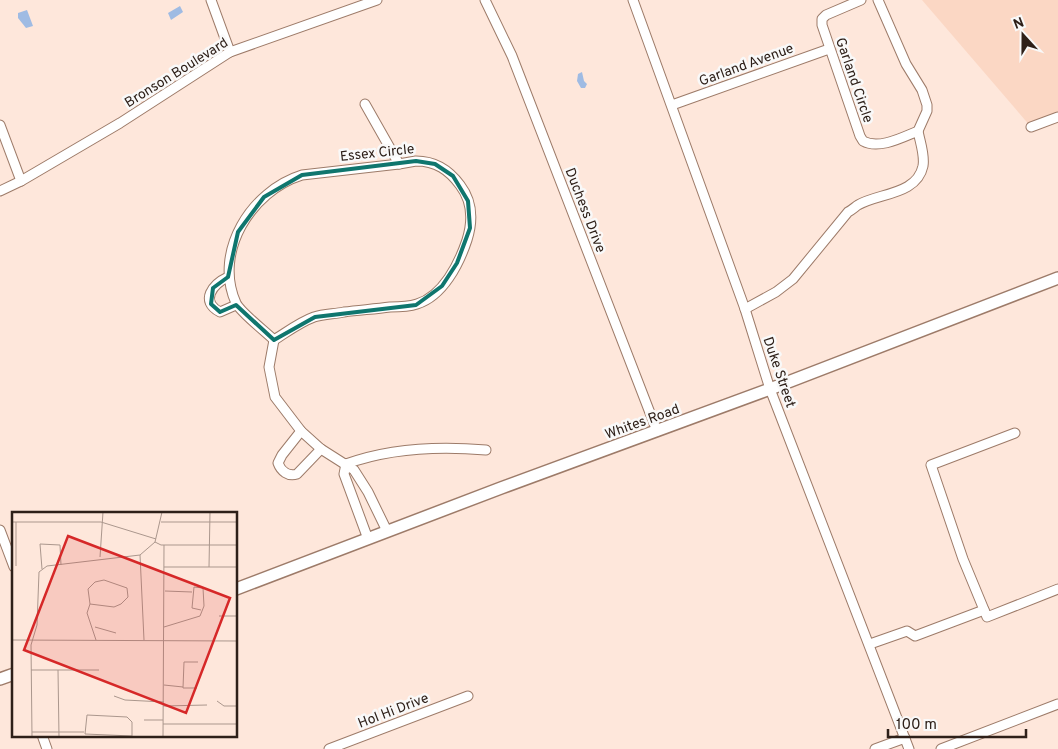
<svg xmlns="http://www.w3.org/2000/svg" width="1058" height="749" font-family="Overpass,sans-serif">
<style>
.built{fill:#fbd7c4}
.water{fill:#9fbbe3}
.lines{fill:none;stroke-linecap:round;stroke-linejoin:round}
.minor-casing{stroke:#9d7b69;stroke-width:11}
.tertiary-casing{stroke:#9d7b69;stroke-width:14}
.minor{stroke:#fff;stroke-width:9}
.tertiary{stroke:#fff;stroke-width:11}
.marked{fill:none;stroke:#0f766e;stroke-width:4;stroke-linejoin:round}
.labels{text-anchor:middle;stroke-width:5;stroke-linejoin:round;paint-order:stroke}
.street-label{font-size:14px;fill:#2e2019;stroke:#f9f9f9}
.inset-road{fill:none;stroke:#ab978d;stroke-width:1}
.view{fill:#d62828;fill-opacity:0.15;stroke:#d62828;stroke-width:2.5}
.inset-edge{fill:none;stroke:#2e2019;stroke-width:2.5}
</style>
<rect width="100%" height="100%" fill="#fee7db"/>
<path class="built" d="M922 0H1058V117L1031 127Z"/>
<g class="water">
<path d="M180 6 183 12 171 20 168 13Z"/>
<path d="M27 10 33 26 26 28 18 18V13Z"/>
<path d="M582 72 584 81 587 84 585 88H581L577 81 578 74Z"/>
</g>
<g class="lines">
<defs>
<g id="minor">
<path d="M211 0 230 52"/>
<path d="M485 0 512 56 657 431"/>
<path d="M633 0 745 309 770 389 909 749"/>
<path d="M861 0 826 15 822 19V25L860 136 863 141C879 150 903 137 918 131L927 111V105L922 90 906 64 878 0"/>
<path d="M365 104 399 164"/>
<path d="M672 105 829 49"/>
<path d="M0 125 21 181"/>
<path d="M1031 127 1058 117"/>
<path d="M416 161C436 161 449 170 460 185 473 202 473 221 467 240 459 264 443 296 417 304 408 307 399 307 390 307 375 309 360 310 344 312 335 314 324 314 314 317 300 322 287 332 274 340 266 332 240 312 236 303 213 252 251 191 302 175L399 164Z"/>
<path d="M0 191 21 181 120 123 230 52 377 0"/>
<path d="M228 277C213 284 199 301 220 312L236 305"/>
<path d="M745 309 776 292 793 279 848 212C852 210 855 207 858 205 878 193 917 195 923 166 925 155 920 142 918 131"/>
<path d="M274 340 269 367 275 397 301 431 321 449 354 470 368 492 387 531"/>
<path d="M301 431 282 455 278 463C281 471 288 477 297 474L321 449"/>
<path d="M1015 433 931 465 963 559 987 617 1058 589"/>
<path d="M346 464C390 448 440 446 486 450"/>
<path d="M346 464 344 474 368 539"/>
<path d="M0 530 14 567"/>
<path d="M870 644 907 631 915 636 984 610"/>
<path d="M42 735 47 749"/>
<path d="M329 749 468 696"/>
<path d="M875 749 905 738"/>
<path d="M941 749 1058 704"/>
</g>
<g id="tertiary">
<path d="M236 589 501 488 770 389 1058 278"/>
<path d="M0 679 14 674"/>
</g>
</defs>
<use href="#minor" class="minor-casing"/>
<use href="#tertiary" class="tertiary-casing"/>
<use href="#minor" class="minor"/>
<use href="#tertiary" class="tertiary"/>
</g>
<path class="marked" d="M416 161 435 164 453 176 468 201 470 228 457 263 442 286 416 305 315 317 274 340 236 305 220 312 211 304 213 288 228 277 238 232 264 197 302 175Z"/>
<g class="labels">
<g class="street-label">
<text transform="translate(746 64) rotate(-20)" y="5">Garland Avenue</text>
<text transform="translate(176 72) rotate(-32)" y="5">Bronson Boulevard</text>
<text transform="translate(855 80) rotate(71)" y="5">Garland Circle</text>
<text transform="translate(377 152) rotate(-6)" y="5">Essex Circle</text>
<text transform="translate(586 210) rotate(69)" y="5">Duchess Drive</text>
<text transform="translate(780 372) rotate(71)" y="5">Duke Street</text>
<text transform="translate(642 421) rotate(-20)" y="5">Whites Road</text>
<text transform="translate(393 710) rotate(-21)" y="5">Hol Hi Drive</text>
</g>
</g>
<g transform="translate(12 512)">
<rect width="225" height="225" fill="#fee7db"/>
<path class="inset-road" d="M0 10H89L144 27M149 10H225M143 30 149 33H225M128 43 132 128M88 45 91 0M4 54V10M152 55H225M197 55 198 0M30 57 28 32 48 33 49 53M92 68 115 76 116 85 109 92 102 95 78 92 76 77 83 70ZM153 79 180 80M78 92 75 101 84 128M207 104H225M83 115 104 121M152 115 188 104 192 94 191 76 182 75 180 96 189 98M0 128 225 129M19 158H87M46 158 47 225M152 173 171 175M185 176H171L172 150H186M102 184 113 188 152 190M205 189 212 194H225M151 194 195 193M75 203 115 205 120 210V224L73 222ZM132 208H151M151 212H225M20 220H72M20 225 19 133 25 113 27 60 35 54 128 43 143 30 150 0M151 225 152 33"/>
<path class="view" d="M56 24 218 86 174 201 12 138Z"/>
<rect width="225" height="225" class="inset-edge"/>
</g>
<g transform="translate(1023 35) rotate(339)" stroke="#f9f9f9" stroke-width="4" paint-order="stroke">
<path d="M0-4L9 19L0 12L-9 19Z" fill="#2e2019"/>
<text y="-8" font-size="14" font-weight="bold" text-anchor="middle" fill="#2e2019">N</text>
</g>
<path d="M888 729v8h138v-8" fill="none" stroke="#2e2019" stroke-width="2.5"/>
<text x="896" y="729" font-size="15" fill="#2e2019" stroke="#f9f9f9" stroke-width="4" paint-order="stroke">100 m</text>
</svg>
